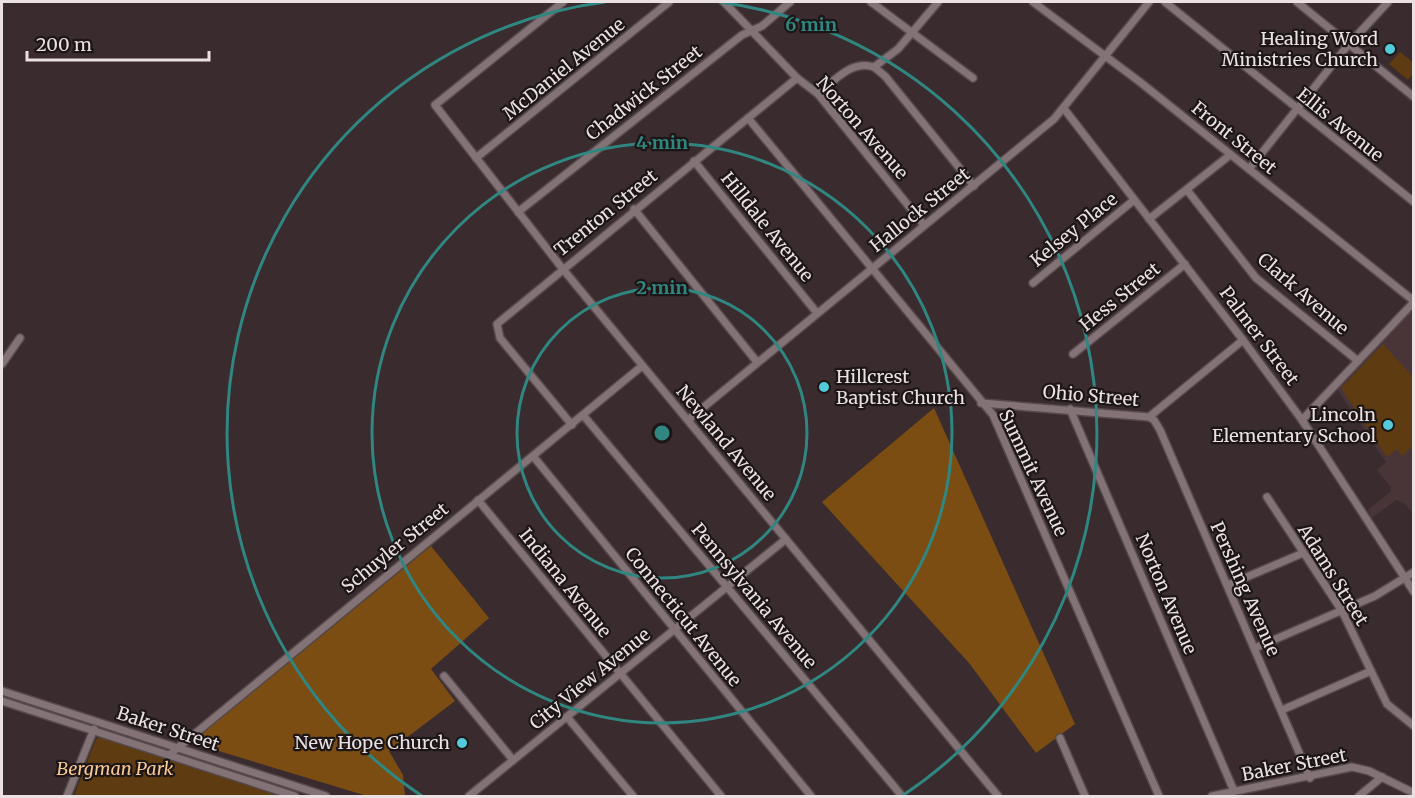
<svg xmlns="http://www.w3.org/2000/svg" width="1415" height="798" font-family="Merriweather,serif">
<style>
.built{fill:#493538}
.green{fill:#5e3b10}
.forest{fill:#7b4d13}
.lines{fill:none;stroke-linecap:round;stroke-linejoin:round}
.minor-casing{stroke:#55494b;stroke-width:10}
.minor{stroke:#837276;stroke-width:7}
.ring{fill:none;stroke:#308680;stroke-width:3}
.poi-dot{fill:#53cbdb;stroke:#1c1617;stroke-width:2}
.labels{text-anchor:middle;stroke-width:4.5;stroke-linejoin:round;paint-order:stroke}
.poi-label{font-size:18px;fill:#ebe1e3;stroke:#1c1617;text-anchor:end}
.street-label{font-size:18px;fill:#ebe1e3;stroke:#1c1617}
.park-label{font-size:18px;font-style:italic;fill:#fac895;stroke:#1c1617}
.centre{fill:#308680;stroke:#1c1617;stroke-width:3}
.ring-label{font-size:18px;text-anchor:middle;font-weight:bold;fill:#308680;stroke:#1c1617;stroke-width:4.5;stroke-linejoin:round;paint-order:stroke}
</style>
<rect width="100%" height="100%" fill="#392b2e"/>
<path class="built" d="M1413 308V513L1404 503 1396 500 1372 518 1368 510 1391 491V487L1377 470 1386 462 1337 389Z"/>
<g class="green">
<path d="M1400 52 1413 62V74L1408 80 1389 64Z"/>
<path d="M1383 344 1413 377V446L1402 456 1397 449 1387 457 1357 412 1359 410 1356 411 1341 388Z"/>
<path d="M101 736 288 796H74L96 739Z"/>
</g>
<g class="forest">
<path d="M934 408 1075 724 1036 753 969 663 822 502Z"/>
<path d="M431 546 489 618 431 669 455 701 389 751 403 775 405 796H367L202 746 199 736Z"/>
</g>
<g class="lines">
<defs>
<g id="minor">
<path d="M563 2 435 105 562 268 998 796"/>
<path d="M724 2 797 78 818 94 924 225"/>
<path d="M871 2 973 78"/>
<path d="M1033 2 1140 82 1414 301"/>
<path d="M1165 2 1414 202"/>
<path d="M1297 2 1414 97"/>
<path d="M874 67 885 76 974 186"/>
<path d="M818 94C835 80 851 60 874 67L898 49 938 2"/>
<path d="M1065 110 1243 340 1302 420 1414 592"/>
<path d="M748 118 993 415 1159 796"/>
<path d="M476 158 669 2"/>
<path d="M694 161 817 313"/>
<path d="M1249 169 1349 44 1388 2"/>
<path d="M1187 190 1256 278 1358 361"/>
<path d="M634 209 757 362"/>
<path d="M518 212 742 35 762 26 790 2"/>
<path d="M1149 219 1230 155"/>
<path d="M1033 283 1134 200"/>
<path d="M1073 354 1185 264"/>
<path d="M2 364 20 338"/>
<path d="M981 403 1149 417 1243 340"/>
<path d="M1070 409 1234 791"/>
<path d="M583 415 902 796"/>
<path d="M1149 417 1154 420 1160 430 1310 778"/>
<path d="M688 420 1054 119 1149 2"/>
<path d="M1302 420 1414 302"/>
<path d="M572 425 500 338 497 324 797 78"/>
<path d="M533 456 811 796"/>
<path d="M1267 497 1342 611 1387 704 1414 726"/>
<path d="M478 500 721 796"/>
<path d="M1228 585 1303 553"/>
<path d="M1255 648 1375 596 1414 572"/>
<path d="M444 676 513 760"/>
<path d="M2 691 326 796"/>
<path d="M2 701 295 796"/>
<path d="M1282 710 1371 671"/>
<path d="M567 717 633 796"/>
<path d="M1060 738 1085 796"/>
<path d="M169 755 642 366"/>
<path d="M67 796 94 729"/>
<path d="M469 796 786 539"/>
<path d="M1212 796 1352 767 1369 771 1414 793"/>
<path d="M1359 796 1382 777"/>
</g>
</defs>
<use href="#minor" class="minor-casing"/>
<use href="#minor" class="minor"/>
</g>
<g class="ring">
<circle cx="662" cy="433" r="145"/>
<circle cx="662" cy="433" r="290"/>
<path d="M422 796A435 435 0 0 1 605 2M719 2A435 435 0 0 1 902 796"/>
</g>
<g class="poi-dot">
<circle cx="1390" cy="49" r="6"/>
<circle cx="824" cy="387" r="6"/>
<circle cx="1388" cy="425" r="6"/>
<circle cx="462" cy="743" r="6"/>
</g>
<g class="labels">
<g class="poi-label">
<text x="1378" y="45">Healing Word<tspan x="1378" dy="21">Ministries Church</tspan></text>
<text x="836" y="383" text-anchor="start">Hillcrest<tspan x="836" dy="21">Baptist Church</tspan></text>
<text x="1376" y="421">Lincoln<tspan x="1376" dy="21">Elementary School</tspan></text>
<text x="450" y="749">New Hope Church</text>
</g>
<g class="street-label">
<text transform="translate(564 69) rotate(-39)" y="6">McDaniel Avenue</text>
<text transform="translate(644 93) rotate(-38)" y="6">Chadwick Street</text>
<text transform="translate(1340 125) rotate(39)" y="6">Ellis Avenue</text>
<text transform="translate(862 128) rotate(49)" y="6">Norton Avenue</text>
<text transform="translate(1234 138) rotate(39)" y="6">Front Street</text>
<text transform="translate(920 210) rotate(-39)" y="6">Hallock Street</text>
<text transform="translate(606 213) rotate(-39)" y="6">Trenton Street</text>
<text transform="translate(767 227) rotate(51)" y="6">Hilldale Avenue</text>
<text transform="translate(1074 230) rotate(-39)" y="6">Kelsey Place</text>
<text transform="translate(1303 294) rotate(41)" y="6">Clark Avenue</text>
<text transform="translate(1120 297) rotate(-39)" y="6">Hess Street</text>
<text transform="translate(1259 336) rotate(53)" y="6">Palmer Street</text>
<text transform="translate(1091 396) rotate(5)" y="6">Ohio Street</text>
<text transform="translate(726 443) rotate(50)" y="6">Newland Avenue</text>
<text transform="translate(1033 473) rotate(65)" y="6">Summit Avenue</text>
<text transform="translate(395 548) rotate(-39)" y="6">Schuyler Street</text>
<text transform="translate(1333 575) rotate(58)" y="6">Adams Street</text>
<text transform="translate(565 583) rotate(51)" y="6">Indiana Avenue</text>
<text transform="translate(1245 589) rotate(66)" y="6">Pershing Avenue</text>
<text transform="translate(1166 594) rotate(67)" y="6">Norton Avenue</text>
<text transform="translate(754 596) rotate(50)" y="6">Pennsylvania Avenue</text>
<text transform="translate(683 617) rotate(51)" y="6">Connecticut Avenue</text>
<text transform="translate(590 679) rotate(-39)" y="6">City View Avenue</text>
<text transform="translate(168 729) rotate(18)" y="6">Baker Street</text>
<text transform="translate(1294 765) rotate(-11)" y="6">Baker Street</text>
</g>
<g class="park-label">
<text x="115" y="775">Bergman Park</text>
</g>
</g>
<circle cx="662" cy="433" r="9" class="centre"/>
<g class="ring-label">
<text x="811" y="31">6 min</text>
<text x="662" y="149">4 min</text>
<text x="662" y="294">2 min</text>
</g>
<rect width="1415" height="798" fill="none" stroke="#ebe1e3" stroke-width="6"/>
<path d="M27 51v9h182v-9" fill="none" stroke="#ebe1e3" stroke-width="3"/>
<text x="36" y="51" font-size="18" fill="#ebe1e3" stroke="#1c1617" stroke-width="4.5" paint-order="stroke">200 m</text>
</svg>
